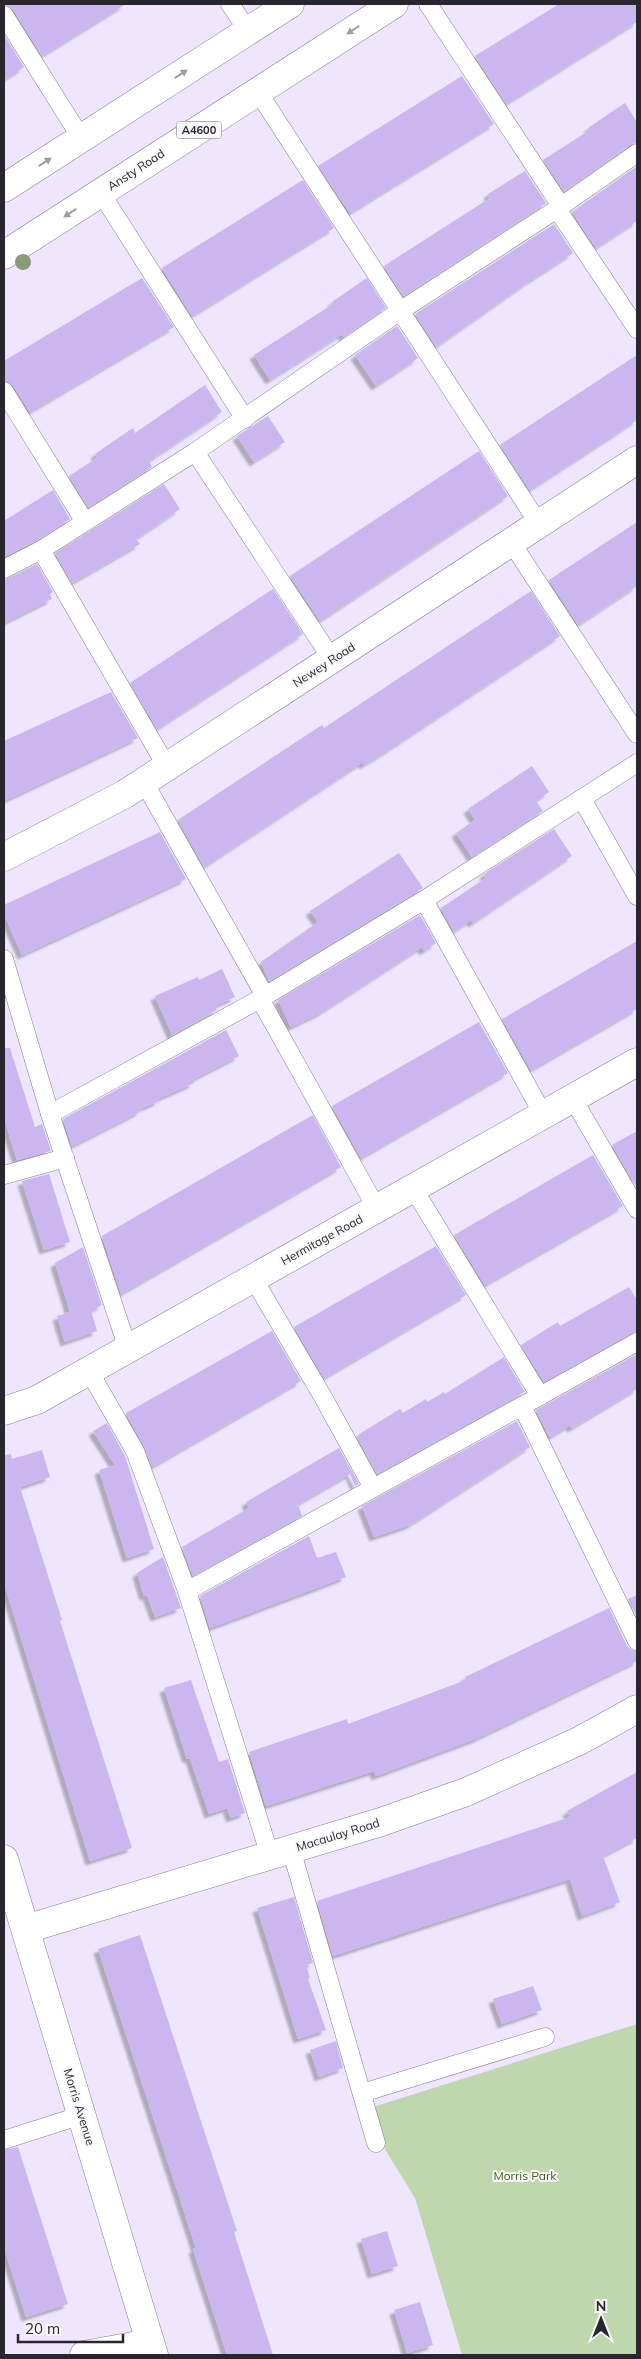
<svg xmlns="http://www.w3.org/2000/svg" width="641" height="2359" font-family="Mulish,sans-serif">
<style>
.green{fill:#bed7ac}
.building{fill:#cbb6f0;filter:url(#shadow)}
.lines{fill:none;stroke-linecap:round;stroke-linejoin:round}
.lane-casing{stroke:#867e94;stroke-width:19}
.street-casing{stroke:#867e94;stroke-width:29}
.highway-casing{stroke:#867e94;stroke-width:29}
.lane{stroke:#fff;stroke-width:18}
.street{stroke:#fff;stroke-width:28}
.highway{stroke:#fff;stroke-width:28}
.tree{fill:#8a9b7a}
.oneway{fill:#9f9da1}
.labels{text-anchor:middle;stroke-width:4;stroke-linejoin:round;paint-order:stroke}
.shield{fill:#f9f7fc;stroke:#67656c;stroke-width:1}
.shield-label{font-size:11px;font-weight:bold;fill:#29262f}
.street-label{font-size:12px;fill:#29262f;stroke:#f9f7fc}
.park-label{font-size:12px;fill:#385e0e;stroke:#f9f7fc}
</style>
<defs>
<filter id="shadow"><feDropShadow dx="-4.5" dy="4.5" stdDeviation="1" flood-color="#0004"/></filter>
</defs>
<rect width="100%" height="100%" fill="#efe6fe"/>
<path class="green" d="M637 2024V2355H462L415 2198 386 2151 373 2107Z"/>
<g class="building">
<path d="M4 4H126L42 56 13 9Z"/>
<path d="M559 4H637V22L506 104 475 56Z"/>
<path d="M4 35 24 67 4 80Z"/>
<path d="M462 76 494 124 350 213 318 166Z"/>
<path d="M625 103 637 122V143L631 144 564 191 543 160 590 130 588 128Z"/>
<path d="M637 166V221L596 248 572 212Z"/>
<path d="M525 171 546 203 403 296 384 266 490 198 488 194Z"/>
<path d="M303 180 334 228 192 316 162 268Z"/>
<path d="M554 224 573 253 528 282 436 347 415 314Z"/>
<path d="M142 278 174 327 30 412 13 385 4 380V361Z"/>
<path d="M367 278 386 308 344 337 342 334 270 380 254 355 333 304 332 302Z"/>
<path d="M397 326 418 358 376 386 355 355Z"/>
<path d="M637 355V420L530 490 500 445Z"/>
<path d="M205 385 222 412 149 461 152 467 88 507 69 476 97 458 95 454 133 428 135 433Z"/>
<path d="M268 416 285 442 254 462 237 436Z"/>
<path d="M479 451 508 496 320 621 290 576Z"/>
<path d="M164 484 180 509 136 539 140 544 72 583 55 553Z"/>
<path d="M53 490 70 519 36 541 4 557V521Z"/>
<path d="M637 522V586L578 625 549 580Z"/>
<path d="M37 564 53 592 50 594 52 599 4 623V580Z"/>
<path d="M273 589 303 634 157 729 130 683Z"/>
<path d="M531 591 560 636 387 751 364 765 363 762 204 867 178 820 322 725 324 728 357 706Z"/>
<path d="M111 692 138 738 4 801V741Z"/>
<path d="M532 766 549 792 536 801 543 811 472 857 456 833 475 820 468 809Z"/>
<path d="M554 829 572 856 473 923 471 920 454 932 441 908 486 878 484 874Z"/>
<path d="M160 832 186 879 22 955 4 914V905Z"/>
<path d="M399 853 423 888 269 981 261 962 318 922 310 911Z"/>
<path d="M420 915 436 943 424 951 422 947 322 1012 291 1027 278 1000Z"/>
<path d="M637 941V1009L531 1070 502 1019Z"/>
<path d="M222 969 235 997 215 1006 217 1010 172 1035 155 996 198 977 199 980Z"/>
<path d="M479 1022 508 1073 361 1158 332 1106Z"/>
<path d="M226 1030 239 1056 192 1080 194 1083 158 1099 159 1101 140 1109 141 1111 72 1146 63 1119Z"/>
<path d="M4 1048H10L35 1127 42 1124 51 1151 17 1160 4 1118Z"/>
<path d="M313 1115 341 1167 121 1294 102 1236Z"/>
<path d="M637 1131V1188L612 1145Z"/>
<path d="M593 1155 623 1206 485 1285 454 1235Z"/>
<path d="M49 1174 70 1242 44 1250 22 1181Z"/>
<path d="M436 1246 466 1295 324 1378 294 1327Z"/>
<path d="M83 1247 102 1305 91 1311 97 1331 65 1342 57 1316 70 1312 55 1263Z"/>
<path d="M629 1287 637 1300V1331L544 1382 521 1345 558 1322 560 1326Z"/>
<path d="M272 1331 301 1381 152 1467 144 1446 126 1413Z"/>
<path d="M637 1354V1389L572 1428 570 1425 551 1437 549 1436 536 1410Z"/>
<path d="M504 1357 525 1392 377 1474 357 1437 361 1433 400 1409 403 1413 426 1399 427 1402 444 1392 445 1394Z"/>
<path d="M517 1421 530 1447 410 1525 374 1537 362 1506Z"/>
<path d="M107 1423 125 1456 154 1549 127 1558 99 1470 115 1465 93 1431Z"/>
<path d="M339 1448 359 1484 355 1486 350 1474 298 1504 302 1516 193 1576 182 1547 249 1508 246 1502Z"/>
<path d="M42 1450 50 1477 20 1487 62 1620 60 1621 132 1848 90 1861 4 1583V1455L11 1454 12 1459Z"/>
<path d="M309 1536 317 1558 336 1552 346 1577 210 1628 200 1596Z"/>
<path d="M163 1557 181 1608 155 1617 147 1595 144 1596 137 1573Z"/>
<path d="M637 1595V1617L628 1599Z"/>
<path d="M609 1608 627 1646 632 1650 637 1651V1661L478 1738 376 1776 374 1771 266 1806 249 1752 347 1719 348 1724 466 1680 465 1677Z"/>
<path d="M191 1680 219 1762 228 1759 245 1813 231 1818 227 1808 209 1814 190 1758 187 1759 164 1688Z"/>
<path d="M637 1772V1838L603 1856 620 1902 582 1916 570 1879 333 1956 317 1901 570 1817 567 1811Z"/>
<path d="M294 1897 313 1963 306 1965 310 1978 308 1979 326 2030 298 2039 257 1908Z"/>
<path d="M140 1935 237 2231 234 2232 273 2355H227L193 2249 196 2248 98 1949Z"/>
<path d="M533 1986 542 2010 502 2024 493 1999Z"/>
<path d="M336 2041 343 2068 319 2077 310 2050Z"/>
<path d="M18 2147 68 2304 26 2317 4 2247V2150Z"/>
<path d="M387 2231 398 2266 372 2274 361 2239Z"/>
<path d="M420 2302 433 2345 407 2353 394 2310Z"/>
</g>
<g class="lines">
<defs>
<g id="lane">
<path d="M230 4 248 31"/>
<path d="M428 4 561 206"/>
<path d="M4 15 81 138"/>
<path d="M258 92 539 524"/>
<path d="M101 193 245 419"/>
<path d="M557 209 637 153"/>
<path d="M4 391 85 522"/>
<path d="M511 542 637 734"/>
<path d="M4 569 41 550"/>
<path d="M332 659 195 452 400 311 557 209 637 329"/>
<path d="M167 767 41 550 195 452"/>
<path d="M144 782 265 996"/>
<path d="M582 799 637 896"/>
<path d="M424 900 544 1116"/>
<path d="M4 959 50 1114 128 1349"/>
<path d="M260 999 377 1209"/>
<path d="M573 1099 637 1209"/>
<path d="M50 1114 260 999 424 900 637 763"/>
<path d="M4 1175 65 1158"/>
<path d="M413 1188 540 1396"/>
<path d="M253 1278 323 1397 373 1488"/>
<path d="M637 1342 522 1406 637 1641"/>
<path d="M89 1371 135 1451 187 1591"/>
<path d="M291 1849 376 2143"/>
<path d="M270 1856 187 1591 522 1406"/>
<path d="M362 2093 545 2037"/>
<path d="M4 2140 82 2115"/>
</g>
<g id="street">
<path d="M4 857 125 794 637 460"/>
<path d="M4 1411 37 1400 637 1062"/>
<path d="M4 1859 154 2355"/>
<path d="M26 1929 381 1822 466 1792 579 1741 637 1709"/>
<path d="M84 2355 150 2343"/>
</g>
<g id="highway">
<path d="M4 188 290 4"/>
<path d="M4 255 394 4"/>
</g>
</defs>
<use href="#lane" class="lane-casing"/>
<use href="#street" class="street-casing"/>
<use href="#highway" class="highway-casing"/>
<use href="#lane" class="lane"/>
<use href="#street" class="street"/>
<use href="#highway" class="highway"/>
</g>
<circle class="tree" cx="23" cy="262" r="8"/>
<defs><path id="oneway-solid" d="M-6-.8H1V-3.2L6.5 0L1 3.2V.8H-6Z" transform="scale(1.25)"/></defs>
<g class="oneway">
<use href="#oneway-solid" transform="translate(353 30) rotate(147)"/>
<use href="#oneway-solid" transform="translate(181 74) rotate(-33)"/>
<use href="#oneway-solid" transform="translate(45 162) rotate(-33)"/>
<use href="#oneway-solid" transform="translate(70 213) rotate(147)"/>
</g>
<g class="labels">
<rect class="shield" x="176.5" y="121.5" width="45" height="17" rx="4"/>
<g class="shield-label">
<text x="199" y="134">A4600</text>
</g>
<g class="street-label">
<text transform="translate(136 170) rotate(-33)" y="4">Ansty Road</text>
<text transform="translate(324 665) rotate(-33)" y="4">Newey Road</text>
<text transform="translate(322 1240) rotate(-29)" y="4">Hermitage Road</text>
<text transform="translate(338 1835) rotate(-17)" y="4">Macaulay Road</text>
<text transform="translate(79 2107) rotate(73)" y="4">Morris Avenue</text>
</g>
<g class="park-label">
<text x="525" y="2180">Morris Park</text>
</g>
</g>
<rect width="641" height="2359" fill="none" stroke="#29262f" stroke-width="10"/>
<g transform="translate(601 2319)" stroke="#f9f7fc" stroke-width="4" paint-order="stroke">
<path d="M0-4L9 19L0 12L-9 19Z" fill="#29262f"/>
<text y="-8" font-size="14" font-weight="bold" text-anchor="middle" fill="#29262f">N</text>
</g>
<path d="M18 2334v8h105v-8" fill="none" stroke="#29262f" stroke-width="2.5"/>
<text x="25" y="2334" font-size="15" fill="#29262f" stroke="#f9f7fc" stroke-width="4" paint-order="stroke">20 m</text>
</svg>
